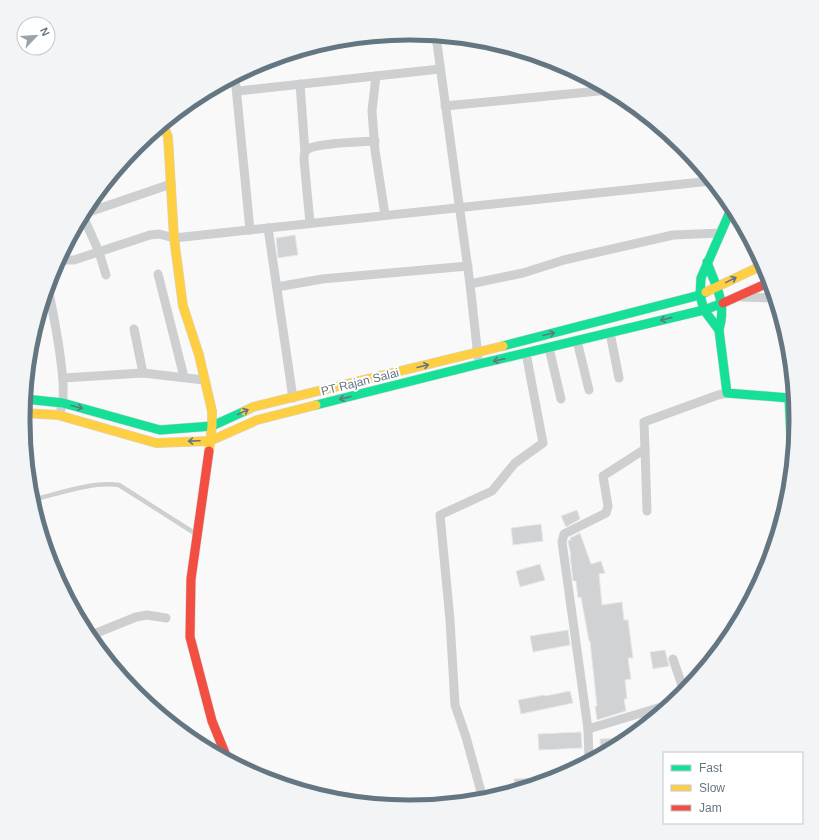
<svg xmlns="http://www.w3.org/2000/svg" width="819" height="840" font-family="Arial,sans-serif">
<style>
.building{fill:#d0d2d3;stroke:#e8e8e8}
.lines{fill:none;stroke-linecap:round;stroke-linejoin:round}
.fast-casing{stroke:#d5d6d7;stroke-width:10}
.slow-casing{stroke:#d5d6d7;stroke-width:10}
.jam-casing{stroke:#d5d6d7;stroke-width:10}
.lane{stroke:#cecfd0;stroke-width:4.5}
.street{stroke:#cecfd0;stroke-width:9}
.fast{stroke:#16e098;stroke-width:9}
.slow{stroke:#ffcf43;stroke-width:9}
.jam{stroke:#f24e42;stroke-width:9}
.oneway{stroke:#657683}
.labels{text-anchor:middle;stroke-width:4;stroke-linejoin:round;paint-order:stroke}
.street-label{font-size:12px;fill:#657683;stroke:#fff}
.rim{fill:none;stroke:#657683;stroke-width:5}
</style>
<rect width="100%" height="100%" fill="#f9f9f9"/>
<g class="building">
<path d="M295 235 298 255 278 258 276 238Z"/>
<path d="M577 510 580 519 566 527 561 516Z"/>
<path d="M541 524 543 541 513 545 511 528Z"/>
<path d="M580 533 591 564 601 561 605 573 599 574 602 605 622 602 624 620H628L633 658H628L631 679 625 680 627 699H624L626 711 597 720 595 706H597L590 641H589L581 597 578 598 576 581H573L570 555H571L568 542 569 540H571L570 538Z"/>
<path d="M540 564 545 580 520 587 516 571Z"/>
<path d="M568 630 570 645 533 652 530 636Z"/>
<path d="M665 650 669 666 653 669 650 652Z"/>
<path d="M570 691 573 703 521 714 518 700 544 695 545 696Z"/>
<path d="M581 732 582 748 539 750 538 734Z"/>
<path d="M629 737 624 741 601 754 600 739Z"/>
<path d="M549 777 550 779 515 790 514 779Z"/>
</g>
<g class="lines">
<defs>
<g id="fast">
<path d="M732 207 701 278 700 295 704 310 719 330 727 393 789 398 792 458"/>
<path d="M707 262C716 288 727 301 719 330"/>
<path d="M503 346 700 295 706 292"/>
<path d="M25 399 63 403 160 430 212 426 245 411"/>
<path d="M316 405 479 364 704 310 723 303"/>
</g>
<g id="slow">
<path d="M163 124 168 137 174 238 183 306 199 355 212 411V426L209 451"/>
<path d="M706 292 763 265"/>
<path d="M245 411 253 407 503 346"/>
<path d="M24 413 58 415 156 443 210 441 257 420 316 405"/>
</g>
<g id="jam">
<path d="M723 303 770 282"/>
<path d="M209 451 191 579 190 637 212 721 227 758"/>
</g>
</defs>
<use href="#fast" class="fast-casing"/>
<use href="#slow" class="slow-casing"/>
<use href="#jam" class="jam-casing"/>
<path class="lane" d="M32 500C57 494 93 481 119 485L196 534"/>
<g class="street">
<path d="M436 36 470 284 478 357"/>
<path d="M436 40 455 38"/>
<path d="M376 76 372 111 375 150 385 215"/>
<path d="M235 77 250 230"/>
<path d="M300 84 305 152"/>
<path d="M238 91 440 69"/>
<path d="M445 106 609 90"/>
<path d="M83 214 171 184"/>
<path d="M83 216 99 252 106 275"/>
<path d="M310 223 304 160C304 156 304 151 308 149 318 143 361 142 375 141"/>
<path d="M268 228 293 398"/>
<path d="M59 260H74L150 235 159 234 174 238 711 181"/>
<path d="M158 274 184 377"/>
<path d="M470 284 523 273 564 260 673 235 721 233"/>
<path d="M277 287 322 279 468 266"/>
<path d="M48 288C53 312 69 389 61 409"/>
<path d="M742 297 774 298"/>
<path d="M134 329 143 373"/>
<path d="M610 333 619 378"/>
<path d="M577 341 589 390"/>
<path d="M549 348 561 399"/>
<path d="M63 378 143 373 204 380"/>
<path d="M645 449 647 511"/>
<path d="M89 636 136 617 147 615 166 618"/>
<path d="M673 659 684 691"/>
<path d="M588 729 668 705"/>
<path d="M589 760 588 729 562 542 564 534 606 513 608 506 603 476 645 449 644 422 718 395 727 393"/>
<path d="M483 799 466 737 455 705 450 620 440 515 492 491 515 463 543 443 526 353"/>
</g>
<use href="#fast" class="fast"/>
<use href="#slow" class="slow"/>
<use href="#jam" class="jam"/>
</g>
<defs><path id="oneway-shaft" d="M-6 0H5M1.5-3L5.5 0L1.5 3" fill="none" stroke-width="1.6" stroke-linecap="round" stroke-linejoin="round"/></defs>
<g class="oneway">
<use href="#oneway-shaft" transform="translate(731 280) rotate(-26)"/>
<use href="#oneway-shaft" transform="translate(666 319) rotate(166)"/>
<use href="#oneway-shaft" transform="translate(549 334) rotate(-14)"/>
<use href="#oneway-shaft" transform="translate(499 360) rotate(167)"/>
<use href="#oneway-shaft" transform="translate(423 366) rotate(-14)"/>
<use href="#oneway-shaft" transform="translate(345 398) rotate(166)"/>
<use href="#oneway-shaft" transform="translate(77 407) rotate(14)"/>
<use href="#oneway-shaft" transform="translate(243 412) rotate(-25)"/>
<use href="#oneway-shaft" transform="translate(194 441) rotate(178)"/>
</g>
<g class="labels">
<g class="street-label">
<text transform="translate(360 382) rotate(-14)" y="4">PT Rajan Salai</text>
</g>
</g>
<path d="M0 0H819V840H0ZM409 40H410A379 379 0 0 1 789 419V421A379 379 0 0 1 410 800H409A379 379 0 0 1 30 421V419A379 379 0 0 1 409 40Z" fill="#f3f4f5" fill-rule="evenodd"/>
<path class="rim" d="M409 40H410A379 379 0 0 1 789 419V421A379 379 0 0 1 410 800H409A379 379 0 0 1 30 421V419A379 379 0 0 1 409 40Z"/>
<rect x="663" y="752" width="140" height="72" fill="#ffffff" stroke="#c1c8cd"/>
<rect x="671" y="765" width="20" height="6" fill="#16e098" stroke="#c1c8cd"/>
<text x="699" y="772" font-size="12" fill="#657683">Fast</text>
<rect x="671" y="785" width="20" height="6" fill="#ffcf43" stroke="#c1c8cd"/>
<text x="699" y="792" font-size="12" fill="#657683">Slow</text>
<rect x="671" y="805" width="20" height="6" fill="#f24e42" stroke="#c1c8cd"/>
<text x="699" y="812" font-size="12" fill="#657683">Jam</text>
<g transform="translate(36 36) rotate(65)"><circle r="19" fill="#ffffff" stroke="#c1c8cd"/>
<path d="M0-3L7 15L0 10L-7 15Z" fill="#99a4ac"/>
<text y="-6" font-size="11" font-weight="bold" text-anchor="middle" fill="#657683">N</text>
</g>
</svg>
